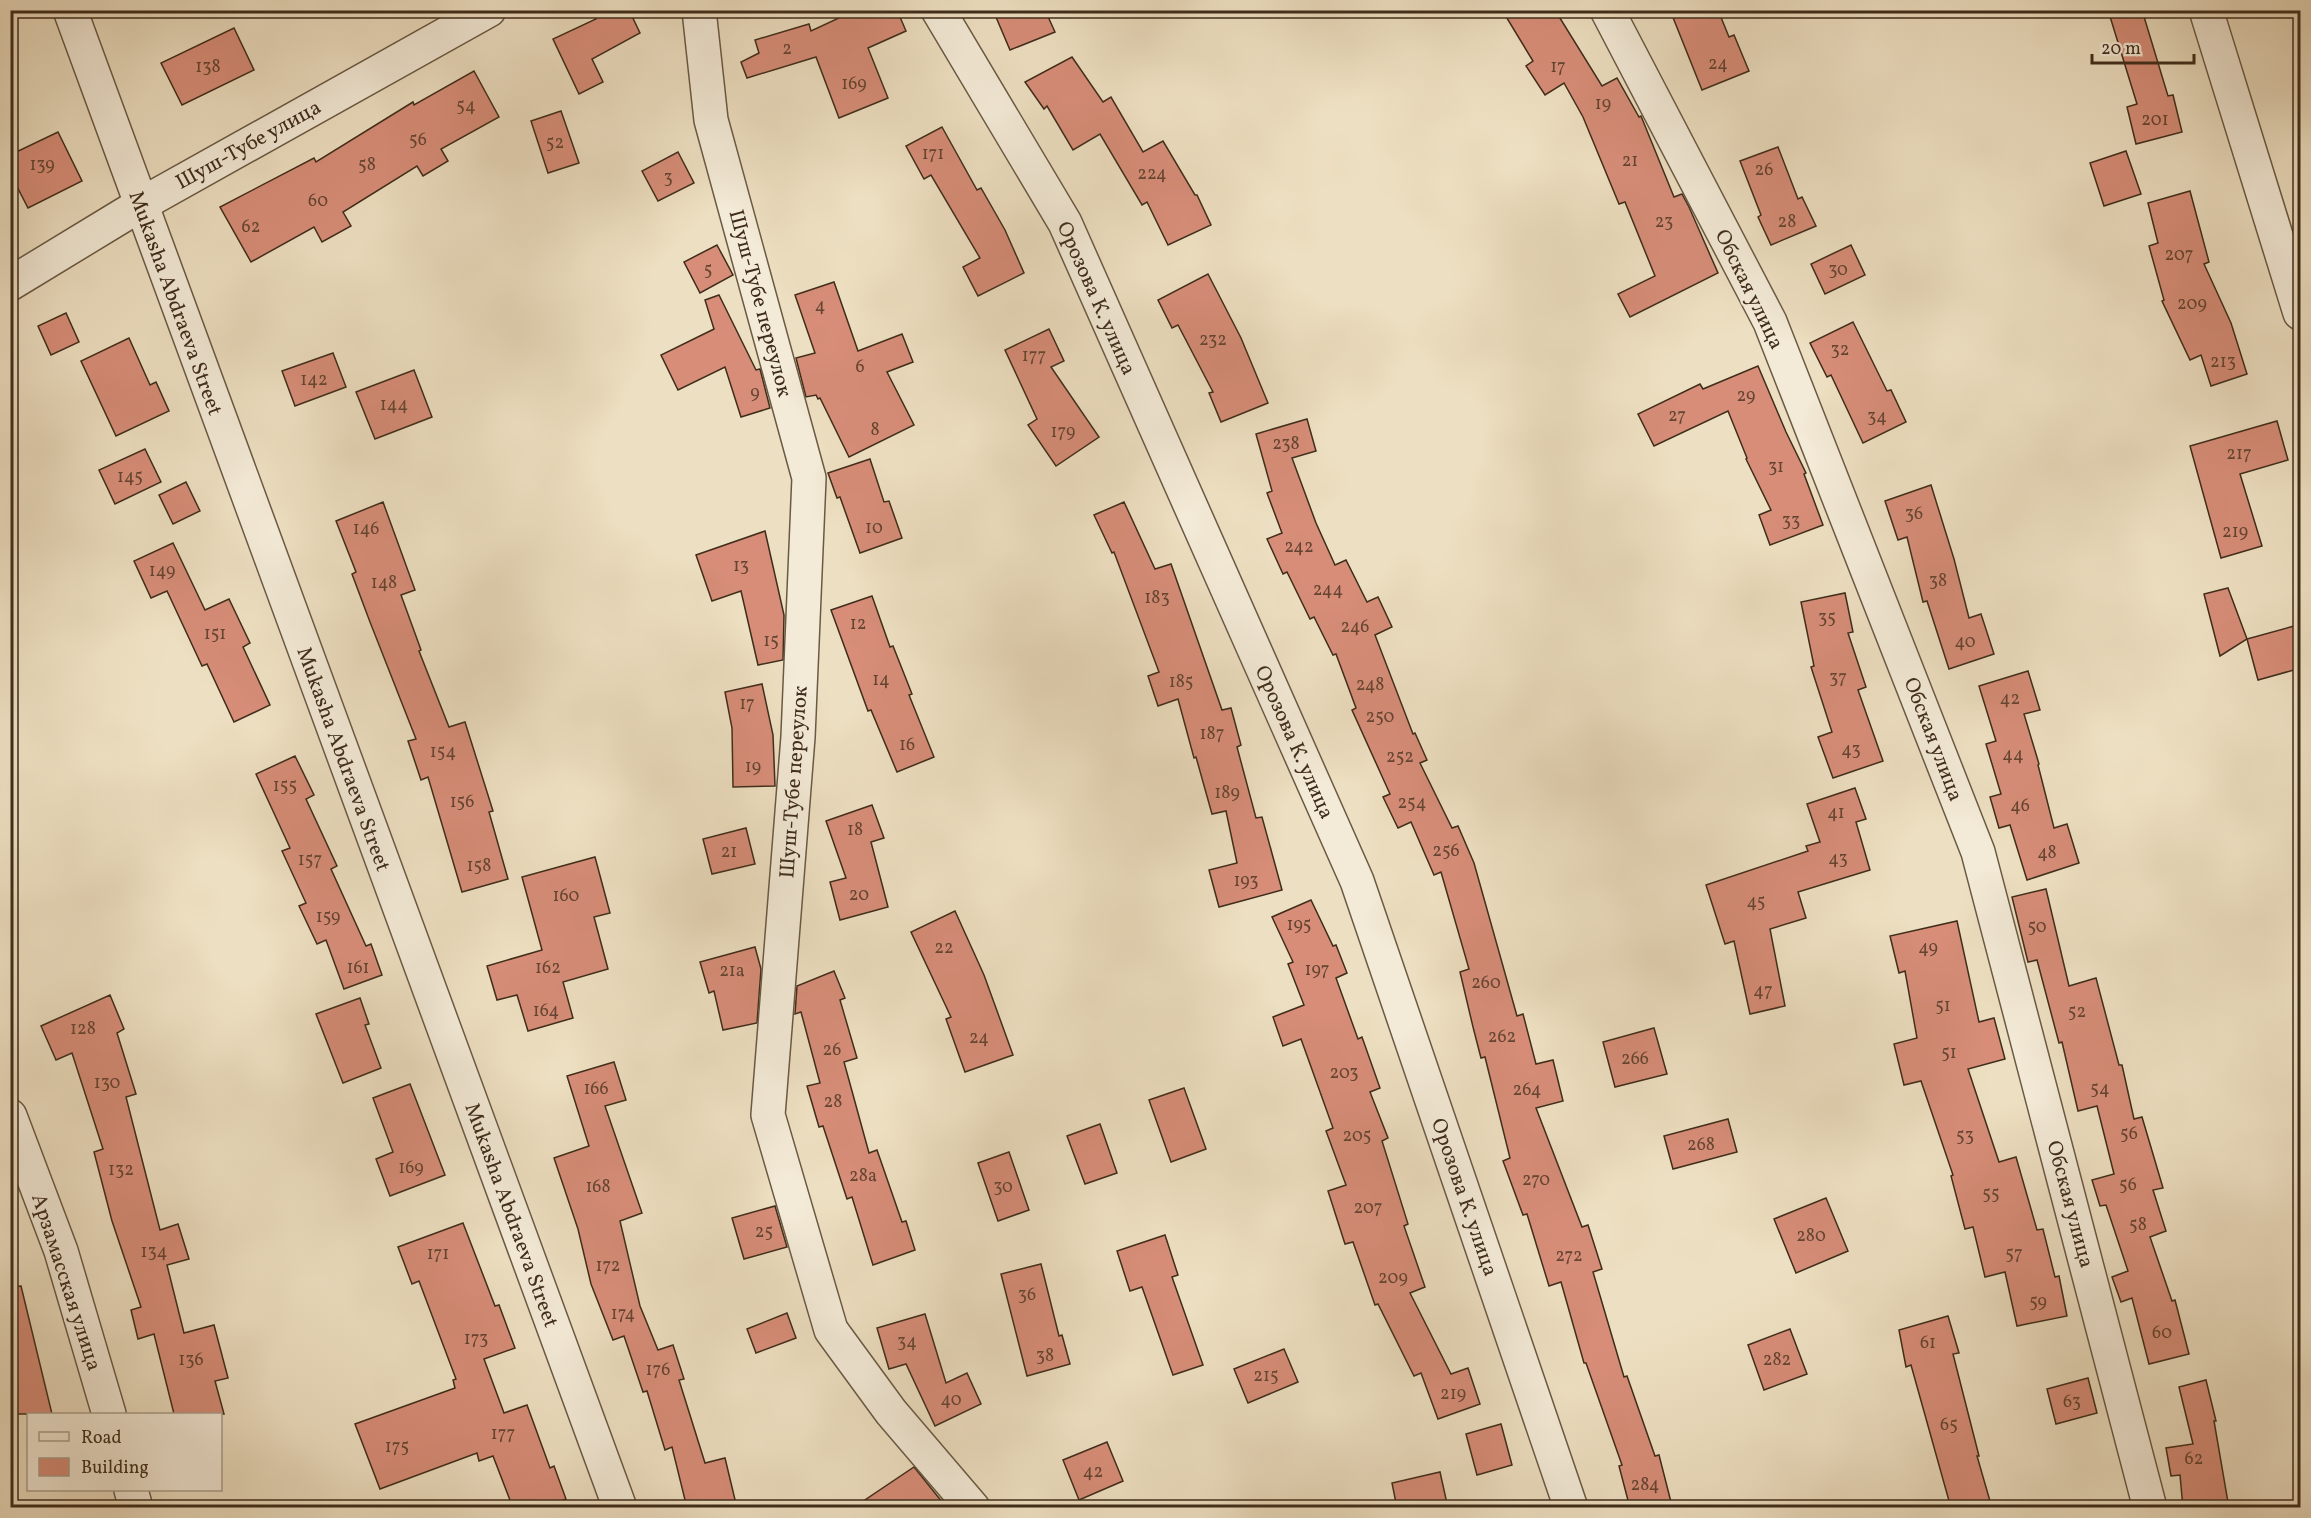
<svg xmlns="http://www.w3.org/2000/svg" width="2311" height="1518" font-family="Vollkorn,serif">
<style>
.building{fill:#d78d78;stroke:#3f2d1b;stroke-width:1.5}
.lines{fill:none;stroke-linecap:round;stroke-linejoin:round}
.minor-casing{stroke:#6a5a44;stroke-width:36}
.minor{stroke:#f3ead7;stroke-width:33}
.labels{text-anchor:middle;stroke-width:4.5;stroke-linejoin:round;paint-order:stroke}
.number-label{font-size:18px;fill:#654532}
.street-label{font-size:21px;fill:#3f2d1b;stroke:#f3ead7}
</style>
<rect width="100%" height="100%" fill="#eddfc1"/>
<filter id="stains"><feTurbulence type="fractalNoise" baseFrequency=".00333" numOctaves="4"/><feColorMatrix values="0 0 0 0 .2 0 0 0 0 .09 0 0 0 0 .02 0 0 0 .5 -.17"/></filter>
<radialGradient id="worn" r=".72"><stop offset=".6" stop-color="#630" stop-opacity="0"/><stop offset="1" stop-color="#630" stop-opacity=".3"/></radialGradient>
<g class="building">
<path d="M591 10H629L640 33 592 59 603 82 579 94 553 39 596 19Z"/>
<path d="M856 10H897L906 31 868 48 888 98 839 118 816 57 747 78 741 62 759 53 755 40 809 24 811 31Z"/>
<path d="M993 10H1045L1055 32 1010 50Z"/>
<path d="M1502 10H1555L1602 86 1617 78 1639 117 1641 116 1674 197 1682 194 1689 207 1718 273 1630 317 1618 294 1655 276 1625 202 1619 204 1583 117 1564 83 1545 95 1526 66 1533 61Z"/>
<path d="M1670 10H1718L1729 37 1734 35 1749 71 1702 90Z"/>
<path d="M2108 10H2142L2168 96 2173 95 2182 132 2136 144 2127 107 2137 104Z"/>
<path d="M234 28 254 70 182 105 161 63Z"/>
<path d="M1072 57 1103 102 1111 97 1143 152 1163 141 1195 195H1197L1211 225 1168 245 1147 202 1142 205 1100 134 1073 150 1047 106 1044 109 1025 82Z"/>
<path d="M474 71 499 117 441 149 448 161 423 176 417 166 343 212 351 226 322 242 314 227 251 262 220 207 314 158 316 162 413 102 414 105Z"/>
<path d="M561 111 579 163 548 173 531 121Z"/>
<path d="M942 127 977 190 981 188 1005 230 1024 273 978 296 963 267 980 258 931 175 924 179 906 146Z"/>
<path d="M58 132 82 181 28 208 10 173V155Z"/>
<path d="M1778 147 1798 199 1802 197 1816 226 1771 245 1758 217 1761 215 1740 161Z"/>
<path d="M2126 151 2141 194 2104 206 2090 163Z"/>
<path d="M678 152 694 183 658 201 642 171Z"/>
<path d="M2190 191 2209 262 2204 264 2231 323 2247 374 2211 386 2201 355 2190 360 2162 301 2164 300 2149 246 2158 243 2148 203Z"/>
<path d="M717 245 733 275 700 293 684 262Z"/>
<path d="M1851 245 1865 275 1825 294 1811 264Z"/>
<path d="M1208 274 1241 338 1268 403 1221 422 1209 393 1213 392 1178 325 1172 328 1158 300Z"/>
<path d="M834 282 858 351 902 334 913 362 887 372 914 425 849 457 820 398 818 399 816 395 806 397 796 358 815 353 795 295Z"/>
<path d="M719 295 756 370 760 369 770 408 741 417 725 367 678 390 661 355 714 329 705 300Z"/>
<path d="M66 313 79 342 51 355 38 326Z"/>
<path d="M1853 322 1887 391 1891 390 1906 422 1863 443 1831 375 1827 377 1810 343Z"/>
<path d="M1049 329 1064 361 1051 367 1099 437 1056 466 1028 425 1037 419 1005 350Z"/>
<path d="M129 338 150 385 156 382 169 411 116 436 81 361Z"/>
<path d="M333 353 346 387 295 406 282 371Z"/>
<path d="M1758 366 1786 432 1806 473 1804 474 1823 525 1770 545 1759 515 1771 510 1746 459 1747 458 1728 411 1654 446 1638 414 1700 384 1703 389Z"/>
<path d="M414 370 432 417 375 439 356 392Z"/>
<path d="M1307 419 1316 451 1292 458 1316 523 1335 565 1346 560 1367 602 1378 597 1392 627 1375 635 1413 734 1415 733 1427 760 1420 763 1452 828 1458 826 1474 863 1517 1016 1523 1014 1536 1064 1553 1060 1563 1101 1536 1108 1582 1227 1588 1225 1602 1269 1593 1272 1624 1377 1627 1376 1655 1456 1659 1455 1671 1502 1652 1508H1630L1619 1466 1622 1465 1586 1363H1584L1561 1282 1549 1286 1527 1214 1523 1215 1503 1161 1510 1158 1485 1057 1481 1058 1473 1027 1460 972 1469 969 1441 872 1434 875 1411 822 1398 828 1383 797 1390 794 1352 710 1356 708 1336 654 1333 655 1314 617 1310 619 1287 572 1283 574 1267 539 1282 533 1267 493 1272 491 1256 434Z"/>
<path d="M2277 421 2288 460 2240 474 2262 546 2221 558 2190 446Z"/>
<path d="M145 449 161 482 115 504 99 470Z"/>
<path d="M870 459 884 502 889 501 902 538 860 553 840 497 837 498 828 473Z"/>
<path d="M186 482 200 511 173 524 159 495Z"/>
<path d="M1931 485 1954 559 1969 618 1981 614 1994 654 1949 669 1927 601 1923 602 1907 537 1898 540 1885 501Z"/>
<path d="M383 502 415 590 401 595 421 650 419 651 449 727 465 722 493 811 489 812 508 879 462 892 428 777 421 780 408 741 416 739 370 622 352 574 356 572 336 521Z"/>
<path d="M1124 502 1155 569 1171 564 1222 710 1231 708 1241 745 1237 747 1256 818 1262 817 1282 890 1219 907 1209 870 1237 863 1226 811 1212 814 1196 757 1194 758 1178 699 1158 706 1148 676 1159 672 1114 552 1112 553 1094 515Z"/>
<path d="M765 531 784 615 783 660 758 665 741 591 712 601 696 555Z"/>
<path d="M173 543 205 610 229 599 250 643 243 647 270 705 234 722 207 664 202 666 167 591 151 598 134 561Z"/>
<path d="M2228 588 2247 639 2220 656 2204 594Z"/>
<path d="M1845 593 1853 632 1848 633 1866 687 1858 690 1883 761 1833 778 1818 737 1832 732 1811 667 1814 666 1801 602Z"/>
<path d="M872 596 890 647 893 646 912 694 909 695 934 757 897 772 871 710 868 711 831 610Z"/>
<path d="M2294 626 2301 649V668L2258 680 2247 639Z"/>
<path d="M2028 671 2040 710 2024 714 2039 764 2038 765 2054 828 2067 824 2079 863 2027 880 2010 825 1999 828 1990 797 2001 794 1986 744 1996 741 1979 686Z"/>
<path d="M762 684 773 735 775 786 733 787 732 728 725 692Z"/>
<path d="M295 756 314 795 306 799 337 866 331 869 366 946 371 944 382 975 344 989 326 940 317 944 299 906 306 903 282 851 290 848 256 774Z"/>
<path d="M1855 788 1866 819 1856 822 1870 870 1798 892 1806 918 1770 929 1785 1006 1750 1014 1734 941 1725 944 1706 885 1808 851 1806 846 1820 842 1807 804Z"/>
<path d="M872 805 884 838 871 842 888 907 840 920 830 882 846 878 826 821Z"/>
<path d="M746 828 755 864 712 874 703 839Z"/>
<path d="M595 857 610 913 594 917 608 969 563 982 573 1018 528 1031 517 995 497 1000 487 966 542 950 522 877Z"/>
<path d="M2046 889 2069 986 2096 978 2119 1065H2122L2134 1119 2142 1117 2163 1188 2153 1190 2166 1231 2150 1237 2172 1301 2175 1300 2189 1354 2149 1364 2132 1298 2121 1302 2112 1277 2128 1271 2106 1205 2100 1206 2092 1180 2114 1174 2097 1106 2078 1111 2062 1042 2059 1043 2037 960 2028 962 2012 897Z"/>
<path d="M1311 900 1333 946 1336 945 1347 973 1336 978 1358 1039 1362 1037 1380 1088 1370 1092 1388 1138 1382 1141 1408 1224 1404 1226 1425 1287 1410 1293 1451 1374 1468 1368 1480 1404 1438 1419 1421 1373 1414 1376 1378 1304 1375 1305 1353 1242 1345 1244 1328 1191 1346 1185 1326 1131 1333 1128 1301 1039 1283 1046 1273 1017 1304 1005 1288 964 1293 962 1272 917Z"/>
<path d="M955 911 984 975 1013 1055 965 1072 946 1019 951 1017 911 932Z"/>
<path d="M1957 921 1979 1022 1994 1018 2005 1059 1968 1069 1999 1162 2016 1157 2037 1230 2043 1229 2055 1277 2059 1276 2067 1316 2017 1326 2005 1272 1985 1277 1973 1227 1965 1229 1951 1176 1953 1175 1921 1081 1904 1085 1894 1044 1917 1038 1905 971 1899 973 1890 936Z"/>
<path d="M755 947 761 969 757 1023 723 1030 714 991 709 993 700 962Z"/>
<path d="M834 971 845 998 840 1000 857 1058 844 1062 869 1153 877 1150 902 1222 906 1221 915 1250 873 1265 852 1197 847 1199 823 1126 819 1127 807 1086 820 1083 801 1012 795 1014 797 986Z"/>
<path d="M110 995 124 1029 117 1033 136 1094 126 1097 160 1230 178 1224 189 1259 167 1265 184 1333 214 1325 228 1378 215 1381 224 1414H174L154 1334 138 1339 131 1310 141 1307 112 1221 94 1152 103 1149 72 1053 56 1060 41 1026Z"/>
<path d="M360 998 369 1024 365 1025 381 1068 343 1083 316 1014Z"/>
<path d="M1654 1028 1667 1074 1615 1087 1603 1042Z"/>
<path d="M614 1062 626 1100 605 1106 642 1213 620 1221 640 1306 658 1350 673 1345 684 1379 679 1380 705 1463 725 1458 737 1508H687L672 1447 665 1450 647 1391 643 1392 624 1336 613 1340 591 1284 578 1229 554 1158 589 1146 567 1076Z"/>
<path d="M410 1084 445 1175 390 1196 376 1159 393 1152 373 1098Z"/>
<path d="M1184 1088 1206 1149 1171 1162 1149 1100Z"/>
<path d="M1728 1119 1737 1152 1673 1169 1664 1136Z"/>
<path d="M1100 1124 1117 1173 1085 1184 1067 1136Z"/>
<path d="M1009 1152 1029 1210 998 1221 978 1163Z"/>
<path d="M1826 1198 1848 1251 1796 1273 1774 1219Z"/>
<path d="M775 1206 787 1247 744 1259 732 1218Z"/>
<path d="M463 1223 495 1306 499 1305 515 1348 484 1359 504 1413 527 1405 550 1468 554 1466 566 1499 542 1508H513L493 1456 479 1461 477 1453 380 1489 355 1424 455 1388 453 1380 456 1379 419 1281 412 1284 398 1247Z"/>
<path d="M1165 1235 1178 1275 1172 1277 1203 1365 1173 1375 1142 1287 1130 1291 1117 1251Z"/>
<path d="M1041 1264 1059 1336 1062 1335 1070 1364 1027 1376 1001 1274Z"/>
<path d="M21 1286 52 1414H10V1287Z"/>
<path d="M787 1313 796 1338 756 1353 747 1329Z"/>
<path d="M925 1314 946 1383 967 1373 981 1404 935 1426 906 1364 889 1369 877 1328Z"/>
<path d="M1948 1316 1959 1353 1953 1354 1979 1456H1977L1992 1508H1951L1911 1365 1906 1367 1899 1330Z"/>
<path d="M1790 1329 1807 1374 1764 1390 1748 1345Z"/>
<path d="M1284 1349 1298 1382 1248 1403 1234 1369Z"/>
<path d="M2088 1378 2097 1413 2056 1424 2047 1389Z"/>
<path d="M2206 1380 2216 1421H2214L2229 1508H2183L2180 1475 2171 1476 2166 1448 2193 1444 2179 1387Z"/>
<path d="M1501 1424 1512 1465 1477 1475 1466 1434Z"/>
<path d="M1107 1442 1123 1481 1079 1500 1063 1460Z"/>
<path d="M914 1467 947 1508H853Z"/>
<path d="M1440 1472 1448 1508H1397L1392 1483Z"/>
</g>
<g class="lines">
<defs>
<g id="minor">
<path d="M70 10 620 1508"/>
<path d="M699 10 711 120 809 478 798 737 768 1115 831 1330 891 1412 973 1508"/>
<path d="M938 10 1065 223 1357 881 1571 1508"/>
<path d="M1607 10 1770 322 1978 852 2150 1508"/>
<path d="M2206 10 2300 313"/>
<path d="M10 284 140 205 489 10"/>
<path d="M10 1116 61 1251 109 1414"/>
<path d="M131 1490 136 1508"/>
</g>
</defs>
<use href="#minor" class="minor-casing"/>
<use href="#minor" class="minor"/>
</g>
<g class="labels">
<g class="number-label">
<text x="787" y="54">2</text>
<text x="1718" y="69">24</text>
<text x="208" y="72">138</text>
<text x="1558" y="72">17</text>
<text x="854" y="89">169</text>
<text x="1603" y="109">19</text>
<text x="466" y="111">54</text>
<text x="2155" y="125">201</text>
<text x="418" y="145">56</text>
<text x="555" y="148">52</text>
<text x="933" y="159">171</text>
<text x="1630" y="166">21</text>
<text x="42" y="170">139</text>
<text x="367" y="170">58</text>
<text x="1764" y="175">26</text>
<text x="1152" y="179">224</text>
<text x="668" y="183">3</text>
<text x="318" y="206">60</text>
<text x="1664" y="227">23</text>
<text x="1787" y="227">28</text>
<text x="251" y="232">62</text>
<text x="2179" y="260">207</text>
<text x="708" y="275">5</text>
<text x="1838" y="275">30</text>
<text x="2192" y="309">209</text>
<text x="820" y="311">4</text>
<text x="1213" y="345">232</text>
<text x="1840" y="355">32</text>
<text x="1034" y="361">177</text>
<text x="2223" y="367">213</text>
<text x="860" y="372">6</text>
<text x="314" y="385">142</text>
<text x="755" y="398">9</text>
<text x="1746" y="401">29</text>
<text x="394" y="410">144</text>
<text x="1677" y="421">27</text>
<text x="1877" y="422">34</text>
<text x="875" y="435">8</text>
<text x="1063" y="437">179</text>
<text x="1286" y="449">238</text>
<text x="2239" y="459">217</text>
<text x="1776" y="472">31</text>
<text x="130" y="482">145</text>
<text x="1914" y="519">36</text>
<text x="1791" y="526">33</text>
<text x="874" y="533">10</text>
<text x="366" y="534">146</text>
<text x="2235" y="537">219</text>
<text x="1299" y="552">242</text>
<text x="741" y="571">13</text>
<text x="162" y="576">149</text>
<text x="1938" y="586">38</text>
<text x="384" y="588">148</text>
<text x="1328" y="595">244</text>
<text x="1157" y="603">183</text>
<text x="1827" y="623">35</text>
<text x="858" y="629">12</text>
<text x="1355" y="632">246</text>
<text x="215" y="639">151</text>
<text x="771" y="646">15</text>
<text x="1965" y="647">40</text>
<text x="1838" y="683">37</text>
<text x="881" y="685">14</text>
<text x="1181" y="687">185</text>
<text x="1370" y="690">248</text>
<text x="2010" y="704">42</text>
<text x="747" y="709">17</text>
<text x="1380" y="722">250</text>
<text x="1212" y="739">187</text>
<text x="907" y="750">16</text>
<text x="1851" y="755">43</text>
<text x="443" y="757">154</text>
<text x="2013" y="760">44</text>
<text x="1400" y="762">252</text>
<text x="753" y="772">19</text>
<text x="285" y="791">155</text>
<text x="1227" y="798">189</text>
<text x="462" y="807">156</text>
<text x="1412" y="808">254</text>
<text x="2020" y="811">46</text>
<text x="1836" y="818">41</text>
<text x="855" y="835">18</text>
<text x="1446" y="856">256</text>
<text x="729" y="857">21</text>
<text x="2047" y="858">48</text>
<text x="1838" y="864">43</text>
<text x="310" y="865">157</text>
<text x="479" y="871">158</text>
<text x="1246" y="886">193</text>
<text x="859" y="900">20</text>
<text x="566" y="901">160</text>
<text x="1756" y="907">45</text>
<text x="328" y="922">159</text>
<text x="1299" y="930">195</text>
<text x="2037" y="932">50</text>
<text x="944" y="953">22</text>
<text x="1928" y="953">49</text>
<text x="358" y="973">161</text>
<text x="548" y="973">162</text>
<text x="1317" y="975">197</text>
<text x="732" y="976">21a</text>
<text x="1486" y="988">260</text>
<text x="1763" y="996">47</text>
<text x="1943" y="1011">51</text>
<text x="546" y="1016">164</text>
<text x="2077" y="1017">52</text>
<text x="83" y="1034">128</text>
<text x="1502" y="1042">262</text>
<text x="979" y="1043">24</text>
<text x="832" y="1055">26</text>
<text x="1949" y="1058">51</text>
<text x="1635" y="1064">266</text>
<text x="1344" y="1078">203</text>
<text x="107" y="1088">130</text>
<text x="596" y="1094">166</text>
<text x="2100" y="1094">54</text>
<text x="1527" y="1095">264</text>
<text x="833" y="1107">28</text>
<text x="2129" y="1139">56</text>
<text x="1357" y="1141">205</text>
<text x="1965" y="1141">53</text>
<text x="1701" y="1150">268</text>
<text x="411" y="1173">169</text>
<text x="121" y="1175">132</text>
<text x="863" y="1181">28a</text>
<text x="1536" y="1185">270</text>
<text x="2128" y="1190">56</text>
<text x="598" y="1192">168</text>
<text x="1003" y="1192">30</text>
<text x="1991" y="1199">55</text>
<text x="1368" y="1213">207</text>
<text x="2138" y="1230">58</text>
<text x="764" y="1237">25</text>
<text x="1811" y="1241">280</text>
<text x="154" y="1257">134</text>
<text x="438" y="1259">171</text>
<text x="2014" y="1259">57</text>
<text x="1569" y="1261">272</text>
<text x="608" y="1271">172</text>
<text x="1393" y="1283">209</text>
<text x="1027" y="1300">36</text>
<text x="2038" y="1307">59</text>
<text x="623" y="1319">174</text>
<text x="2162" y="1338">60</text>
<text x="476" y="1344">173</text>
<text x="907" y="1347">34</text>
<text x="1928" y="1348">61</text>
<text x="1045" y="1361">38</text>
<text x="191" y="1365">136</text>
<text x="1777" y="1365">282</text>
<text x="658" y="1375">176</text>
<text x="1266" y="1381">215</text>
<text x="1453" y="1399">219</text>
<text x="951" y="1405">40</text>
<text x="2072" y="1407">63</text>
<text x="1949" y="1430">65</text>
<text x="503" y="1439">177</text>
<text x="397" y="1452">175</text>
<text x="2194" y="1464">62</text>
<text x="1093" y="1477">42</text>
<text x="1645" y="1490">284</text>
</g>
<g class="street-label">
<text transform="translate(248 144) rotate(-29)" y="7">Шуш-Тубе улица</text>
<text transform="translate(1750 289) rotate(64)" y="7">Обская улица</text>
<text transform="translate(1097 298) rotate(66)" y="7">Орозова К. улица</text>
<text transform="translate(176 303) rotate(70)" y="7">Mukasha Abdraeva Street</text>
<text transform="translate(761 303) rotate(75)" y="7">Шуш-Тубе переулок</text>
<text transform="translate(1934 739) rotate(69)" y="7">Обская улица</text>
<text transform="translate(1295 742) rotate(66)" y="7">Орозова К. улица</text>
<text transform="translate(344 759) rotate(70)" y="7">Mukasha Abdraeva Street</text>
<text transform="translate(793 782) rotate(-86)" y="7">Шуш-Тубе переулок</text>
<text transform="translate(1465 1197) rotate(71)" y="7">Орозова К. улица</text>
<text transform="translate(2071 1204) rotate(75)" y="7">Обская улица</text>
<text transform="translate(512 1215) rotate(70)" y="7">Mukasha Abdraeva Street</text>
<text transform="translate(67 1282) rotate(72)" y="7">Арзамасская улица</text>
</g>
</g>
<rect width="2311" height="1518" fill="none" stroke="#eddfc1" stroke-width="36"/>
<rect x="12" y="12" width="2287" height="1494" fill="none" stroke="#3f2d1b" stroke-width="3"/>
<rect x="18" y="18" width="2275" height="1482" fill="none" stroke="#3f2d1b" stroke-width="1.5"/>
<rect x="27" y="1413" width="195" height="78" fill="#f3ead7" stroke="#ab9e8c" stroke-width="1.5"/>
<rect x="39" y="1432" width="30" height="9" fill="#f3ead7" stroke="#ab9e8c" stroke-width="1.5"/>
<text x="81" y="1443" font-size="18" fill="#3f2d1b">Road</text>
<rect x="39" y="1458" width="30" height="18" fill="#d78d78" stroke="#ab9e8c" stroke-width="1.5"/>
<text x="81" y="1473" font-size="18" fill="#3f2d1b">Building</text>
<path d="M2092 54v9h102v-9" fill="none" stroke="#3f2d1b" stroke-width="3"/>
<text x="2101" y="54" font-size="18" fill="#3f2d1b" stroke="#f3ead7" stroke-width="4.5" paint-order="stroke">20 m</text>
<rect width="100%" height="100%" filter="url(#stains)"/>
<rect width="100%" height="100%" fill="url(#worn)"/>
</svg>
